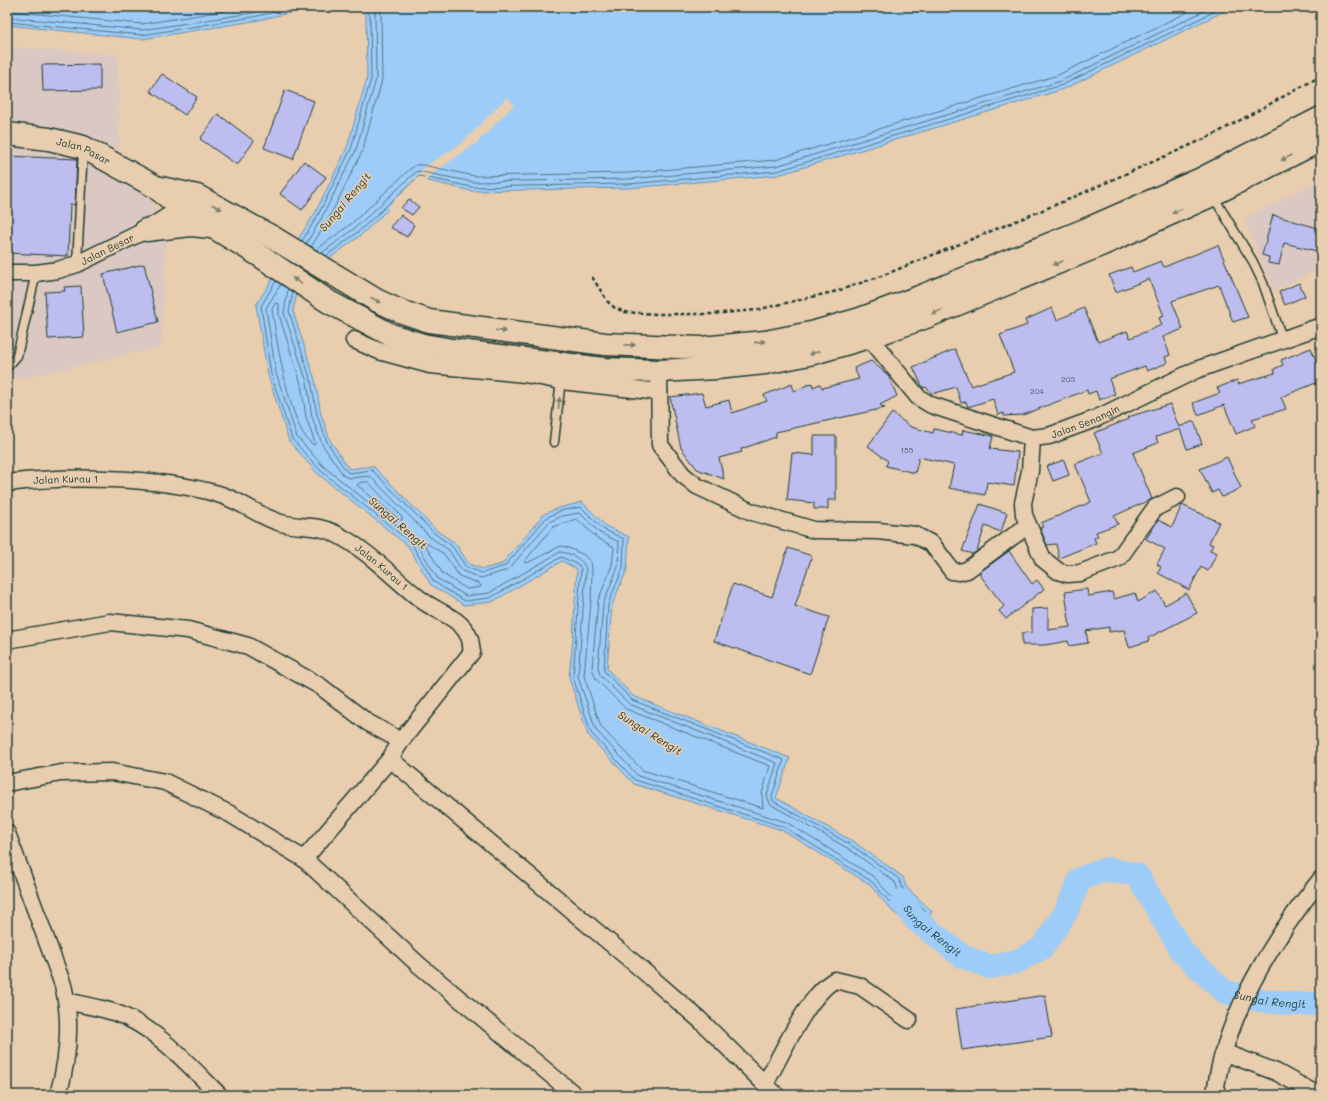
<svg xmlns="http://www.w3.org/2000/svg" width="1328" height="1102" font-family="Mali,sans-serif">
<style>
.built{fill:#dbc8c2}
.water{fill:#9dccf8;stroke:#6b93aa}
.pier{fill:#e8cdaf}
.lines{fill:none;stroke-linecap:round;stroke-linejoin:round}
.shore{stroke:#517682;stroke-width:1}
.river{stroke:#9dccf8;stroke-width:24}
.building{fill:#bdbdef;stroke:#1f3d34}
.lane-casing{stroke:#1f3d34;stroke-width:11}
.street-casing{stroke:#1f3d34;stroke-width:19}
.secondary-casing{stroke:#1f3d34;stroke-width:25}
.path{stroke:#1f3d34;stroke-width:2.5;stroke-dasharray:4 3;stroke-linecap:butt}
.lane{stroke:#e8cdaf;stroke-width:8}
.street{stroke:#e8cdaf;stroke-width:16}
.secondary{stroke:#e8cdaf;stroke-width:22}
.oneway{fill:#797e6b}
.labels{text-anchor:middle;stroke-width:3;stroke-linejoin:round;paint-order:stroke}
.number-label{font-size:8px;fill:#465d63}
.street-label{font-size:10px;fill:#1f3d34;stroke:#e8cdaf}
.water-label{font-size:11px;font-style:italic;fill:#25443e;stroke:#e8cdaf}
</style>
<rect width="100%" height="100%" fill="#e8cdaf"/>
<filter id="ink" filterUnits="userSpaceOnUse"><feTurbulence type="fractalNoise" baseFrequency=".025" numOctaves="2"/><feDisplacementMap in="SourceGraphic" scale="8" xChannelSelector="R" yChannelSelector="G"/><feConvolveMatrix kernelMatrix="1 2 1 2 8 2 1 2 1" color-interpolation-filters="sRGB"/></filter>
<g filter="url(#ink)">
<g class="built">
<path d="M7 47 118 55 120 178 152 200 166 241 161 347 7 382Z"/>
<path d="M1321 179V268L1274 291 1244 219Z"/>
</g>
<g class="water">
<path d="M7 7H315L254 21 142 39 7 25Z"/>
<path d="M357 7H1233L1064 89 778 175 629 188 472 191 420 179 361 235 319 266 298 288 293 311 315 380 321 414 330 440 349 469 373 466 437 531 455 543 469 564 483 569 502 564 544 514 559 508 582 502 606 526 629 537 627 569 612 605 607 669 633 696 790 758 776 798 854 842 903 877 906 887 932 911 920 932 892 911 869 884 782 830 634 784 588 735 569 678 573 639 577 569 562 561 492 602 464 605 431 585 408 546 317 473 289 441 268 375 256 305 315 213 347 148 367 78 366 15Z"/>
</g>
<path class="pier" d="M507 97 514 105 478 142 432 174 425 182 421 181 390 210 387 208 426 166 462 143Z"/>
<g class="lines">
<g class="shore">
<path d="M7 11 142 24 249 7"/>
<path d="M7 17 142 30 252 13 276 7"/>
<path d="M7 22 142 35 253 17 298 7"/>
<path d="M302 241 318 215 351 149 371 79 370 15 363 7"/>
<path d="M306 244 322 217 356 150 376 79 375 14 371 7"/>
<path d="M311 247 328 220 362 152 382 80 381 15 379 7"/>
<path d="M316 250 351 224 410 169 416 165H423L474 176 628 173 775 160 1058 75 1198 7"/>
<path d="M322 253 355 228 417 171 473 182 628 179 776 166 1061 81 1212 7"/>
<path d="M326 256 358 232 419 176 472 187 629 184 777 171 1062 85 1224 7"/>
<path d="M276 281 261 306 271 374 292 439 320 470 411 543 434 582 465 601 490 598 561 557 579 565 581 569 573 677 591 733 635 780 784 827 871 881 895 908 917 924H919L926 911 903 889 899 879 851 845 773 801 772 796 784 760 632 700 604 671 608 604 623 568 624 539 603 529 581 507 560 511 546 518 505 566 482 573 466 567 452 546 434 533 372 470 349 473 346 471 327 442 317 415 311 381 289 311 293 292"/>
<path d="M281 284 266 308 276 373 297 437 323 466 414 539 438 579 466 596 489 593 560 552C569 552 585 560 586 570L578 677 596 730 638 776 786 822 874 877 898 905 915 917H918L920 912 899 893 895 882 849 849 770 804 767 795 777 763 629 704 600 675 598 668 603 604 618 567 619 542 600 533 580 513 562 516 549 522 508 570 481 578 462 571 449 550 430 537 370 476 349 478 344 476 322 444 312 417 307 382 284 313 288 289"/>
<path d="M276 303 279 304V315L301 384 306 417 315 443 314 445C290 433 276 336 272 309Z"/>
<path d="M368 482 402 517V520H400L357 485 359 483Z"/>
<path d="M577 519 597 538 614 547 612 565 598 601 592 668 596 679 626 709 770 766 762 794 763 808 642 770 601 727 584 676 591 602 592 569 591 562 584 555 569 548 561 546 527 563 524 562 553 527Z"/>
<path d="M426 543 444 554 459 576 480 584 481 587 467 589 443 574 425 545Z"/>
</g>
<path class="river" id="s1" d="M902 901 915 919 962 956 990 967 1016 962 1042 948 1066 912 1080 879 1107 869 1137 875 1183 953 1225 992 1260 1000 1292 1004H1321"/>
</g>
<g class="building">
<path d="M100 64V90L43 91 42 65Z"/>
<path d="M162 74 197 97 185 115 150 91Z"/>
<path d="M285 90 314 101 293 159 264 148Z"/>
<path d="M218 114 254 141 237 165 200 139Z"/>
<path d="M7 156 77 159 75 205 70 204 68 256 7 253Z"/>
<path d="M304 161 326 177 302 210 280 194Z"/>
<path d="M409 199 419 207 412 215 401 208Z"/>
<path d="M401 215 414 225 407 237 390 227Z"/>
<path d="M1273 215 1321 229V252L1284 243 1279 265 1268 263 1269 257 1262 255Z"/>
<path d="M1218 245 1248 317 1233 322 1219 285 1172 301 1183 329 1163 337 1170 355 1165 357 1167 363 1147 371 1145 366 1109 379 1115 394 1099 400 1096 391 1088 394 1087 390 1023 415 1004 416V413L998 415 993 399 968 407 966 402 961 403 956 387 932 394 926 387 923 388 913 367 955 349 971 386 1014 372 1000 335 1027 325 1025 320 1052 308 1057 320 1084 308 1098 342 1127 331 1130 338 1162 325 1159 318 1164 316 1149 279 1116 292 1109 275 1131 267 1133 272 1161 261 1164 267Z"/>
<path d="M144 264 158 322 117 332 103 274Z"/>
<path d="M1299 283 1305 296 1285 305 1279 292Z"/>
<path d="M81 286 84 337 48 339 45 292 65 291 64 287Z"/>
<path d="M1311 348 1321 373V381L1281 397 1286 409 1252 419 1255 426 1236 434 1224 405 1198 415 1193 403 1220 393 1217 388 1237 380 1238 384 1275 373 1274 369 1283 365 1281 360Z"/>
<path d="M871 361 888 375 897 396 880 405 885 408 776 432V437L741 449 742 452 719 458 724 479 697 469 681 448 670 397 702 393 706 406 729 400 732 413 767 401 764 395 792 384 794 391 812 383 813 387 820 384 822 388 859 379 854 368Z"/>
<path d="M1170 404 1179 427 1194 421 1202 444 1187 449 1180 429 1156 437 1158 443 1133 453 1152 499 1114 516 1118 524 1096 532 1098 537 1094 538 1096 543 1059 558 1056 544 1047 545 1040 528 1043 527 1041 523 1091 502 1075 464 1103 453 1094 433 1129 419 1128 417Z"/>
<path d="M892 413 911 427 933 433 934 429 962 435 963 430 993 436 990 449 1018 452 1014 486 987 482 985 495 949 488 954 465 919 457 915 473 886 466 888 461 868 446Z"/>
<path d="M814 436H836V500H828V509H814V503L787 500 792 453 814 455Z"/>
<path d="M1227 457 1241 488 1222 497 1218 490 1212 493 1200 469Z"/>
<path d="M1064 460 1069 475 1053 481 1047 466Z"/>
<path d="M980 504 1007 513 1001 532 985 526 977 551 973 554 962 551Z"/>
<path d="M1182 505 1219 522 1209 543 1213 545 1210 550 1217 553 1208 571 1201 567 1189 590 1158 573 1161 567 1157 564 1165 549 1146 539 1158 520 1172 527Z"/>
<path d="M788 548 812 556 795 606 829 617 810 674 714 641 733 584 772 597Z"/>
<path d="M1009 551 1032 584 1037 580 1044 589 1006 619 999 611 1004 606 980 575V572Z"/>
<path d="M1087 589 1088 596 1112 592 1114 599 1135 593 1138 602 1157 591 1165 605 1186 593 1197 613 1148 638 1149 641 1129 647 1124 630 1109 632V627L1086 631 1088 643 1069 646 1068 641 1045 645H1022V633L1032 632V609L1048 608V630L1070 627 1065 592Z"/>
<path d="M1045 995 1052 1037 962 1050 956 1009Z"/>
</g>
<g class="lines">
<defs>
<g id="lane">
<path d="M1213 196 1252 260 1263 283 1283 341"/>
<path d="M77 264 83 149"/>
<path d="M7 367 17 356 36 273"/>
<path d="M554 442 561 379"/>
</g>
<g id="street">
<path id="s2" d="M7 273H36L58 270 77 264 146 230 190 202"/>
<path id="s3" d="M869 337 918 397 931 405 1032 438 1049 436 1073 427 1095 419 1196 370 1321 326"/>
<path d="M354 340 379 351 430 365 525 374 561 381 659 392"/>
<path d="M659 371 660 445 683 475 697 486 752 512 814 530 878 531 915 535 932 544 952 571 959 572 967 570 1027 526"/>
<path d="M1032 438 1030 471 1023 503 1024 515 1043 559 1058 571 1067 574 1080 573 1119 558 1155 508 1177 497"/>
<path id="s4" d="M7 483C68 475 159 477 218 494 240 500 258 516 281 523 298 528 317 524 334 533 367 549 391 576 420 599 435 611 462 618 469 637 471 641 471 647 472 652L401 741 390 759 304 859"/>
<path d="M7 640 110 622 188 630 248 646 320 686 367 722 401 741"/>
<path d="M390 759 633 962 700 1020 776 1095"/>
<path d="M7 783 61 773 112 772 165 782 230 814 304 859 419 965 575 1095"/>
<path d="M7 833 63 985C72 1021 68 1060 58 1095"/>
<path d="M67 1001C82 1005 98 1007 113 1012 154 1025 189 1065 219 1095"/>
<path d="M1223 1052 1276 1072 1318 1095"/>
<path d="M765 1084C781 1056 808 994 835 980L860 986 909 1020"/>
<path d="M1215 1095C1223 1019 1274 937 1321 879"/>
</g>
<g id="secondary">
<path id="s5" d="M7 134 49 139 83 147 154 186 182 208 259 255 329 302 391 335 423 345 452 350 603 369 659 371 716 368 765 363 814 353 869 337 926 317 1103 244 1212 195 1321 140"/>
<path d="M161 188 197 196 272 237 376 300 400 311 429 321 605 344 701 348 765 342 811 333 860 319 919 297 1092 227 1201 179 1321 118"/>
<path d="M146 230 191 225 211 227"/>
</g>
</defs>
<use href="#lane" class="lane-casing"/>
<use href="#street" class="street-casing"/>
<use href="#secondary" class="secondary-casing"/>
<path class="path" d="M592 277 608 302 615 308 625 312 657 314H711L756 310 837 291 884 275 1067 200 1213 135 1321 76"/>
<use href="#lane" class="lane"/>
<use href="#street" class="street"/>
<use href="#secondary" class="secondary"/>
</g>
<defs><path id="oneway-solid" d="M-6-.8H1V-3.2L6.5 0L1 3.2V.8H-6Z"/></defs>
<g class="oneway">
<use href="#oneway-solid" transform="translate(1286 158) rotate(153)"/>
<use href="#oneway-solid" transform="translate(217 207) rotate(28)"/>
<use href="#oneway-solid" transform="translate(1177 211) rotate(156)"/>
<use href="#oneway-solid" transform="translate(1058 263) rotate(158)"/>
<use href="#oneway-solid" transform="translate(297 281) rotate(-146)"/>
<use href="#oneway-solid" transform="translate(376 300) rotate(27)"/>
<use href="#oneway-solid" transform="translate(937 312) rotate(158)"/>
<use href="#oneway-solid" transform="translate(501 331) rotate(7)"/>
<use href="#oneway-solid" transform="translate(760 342) rotate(-6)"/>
<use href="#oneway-solid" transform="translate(630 345) rotate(1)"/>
<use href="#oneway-solid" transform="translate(814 353) rotate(166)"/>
<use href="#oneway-solid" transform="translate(559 403) rotate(-84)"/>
</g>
</g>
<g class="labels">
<g class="number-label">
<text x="1068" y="382">203</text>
<text x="1037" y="394">204</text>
<text x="907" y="453">155</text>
</g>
<g class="street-label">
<text dy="4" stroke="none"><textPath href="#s5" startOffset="79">Jalan Pasar</textPath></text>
<text dy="4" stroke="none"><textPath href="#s2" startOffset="105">Jalan Besar</textPath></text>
<text dy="4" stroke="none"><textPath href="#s3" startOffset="255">Jalan Senangin</textPath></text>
<text dy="4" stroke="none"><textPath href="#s4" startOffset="59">Jalan Kurau 1</textPath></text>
<text dy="4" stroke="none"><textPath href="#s4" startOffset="395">Jalan Kurau 1</textPath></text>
</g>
<g class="water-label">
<text transform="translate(345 202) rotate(-50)" y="4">Sungai Rengit</text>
<text transform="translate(398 523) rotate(41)" y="4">Sungai Rengit</text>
<text transform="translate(650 733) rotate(32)" y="4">Sungai Rengit</text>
<text dy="4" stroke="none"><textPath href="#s1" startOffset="43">Sungai Rengit</textPath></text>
<text dy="4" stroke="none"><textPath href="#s1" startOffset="500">Sungai Rengit</textPath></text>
</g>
</g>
<rect width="1328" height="1102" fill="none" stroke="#e8cdaf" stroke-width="24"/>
<rect x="12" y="12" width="1304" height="1078" fill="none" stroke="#1f3d34" stroke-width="1.5" filter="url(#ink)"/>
</svg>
